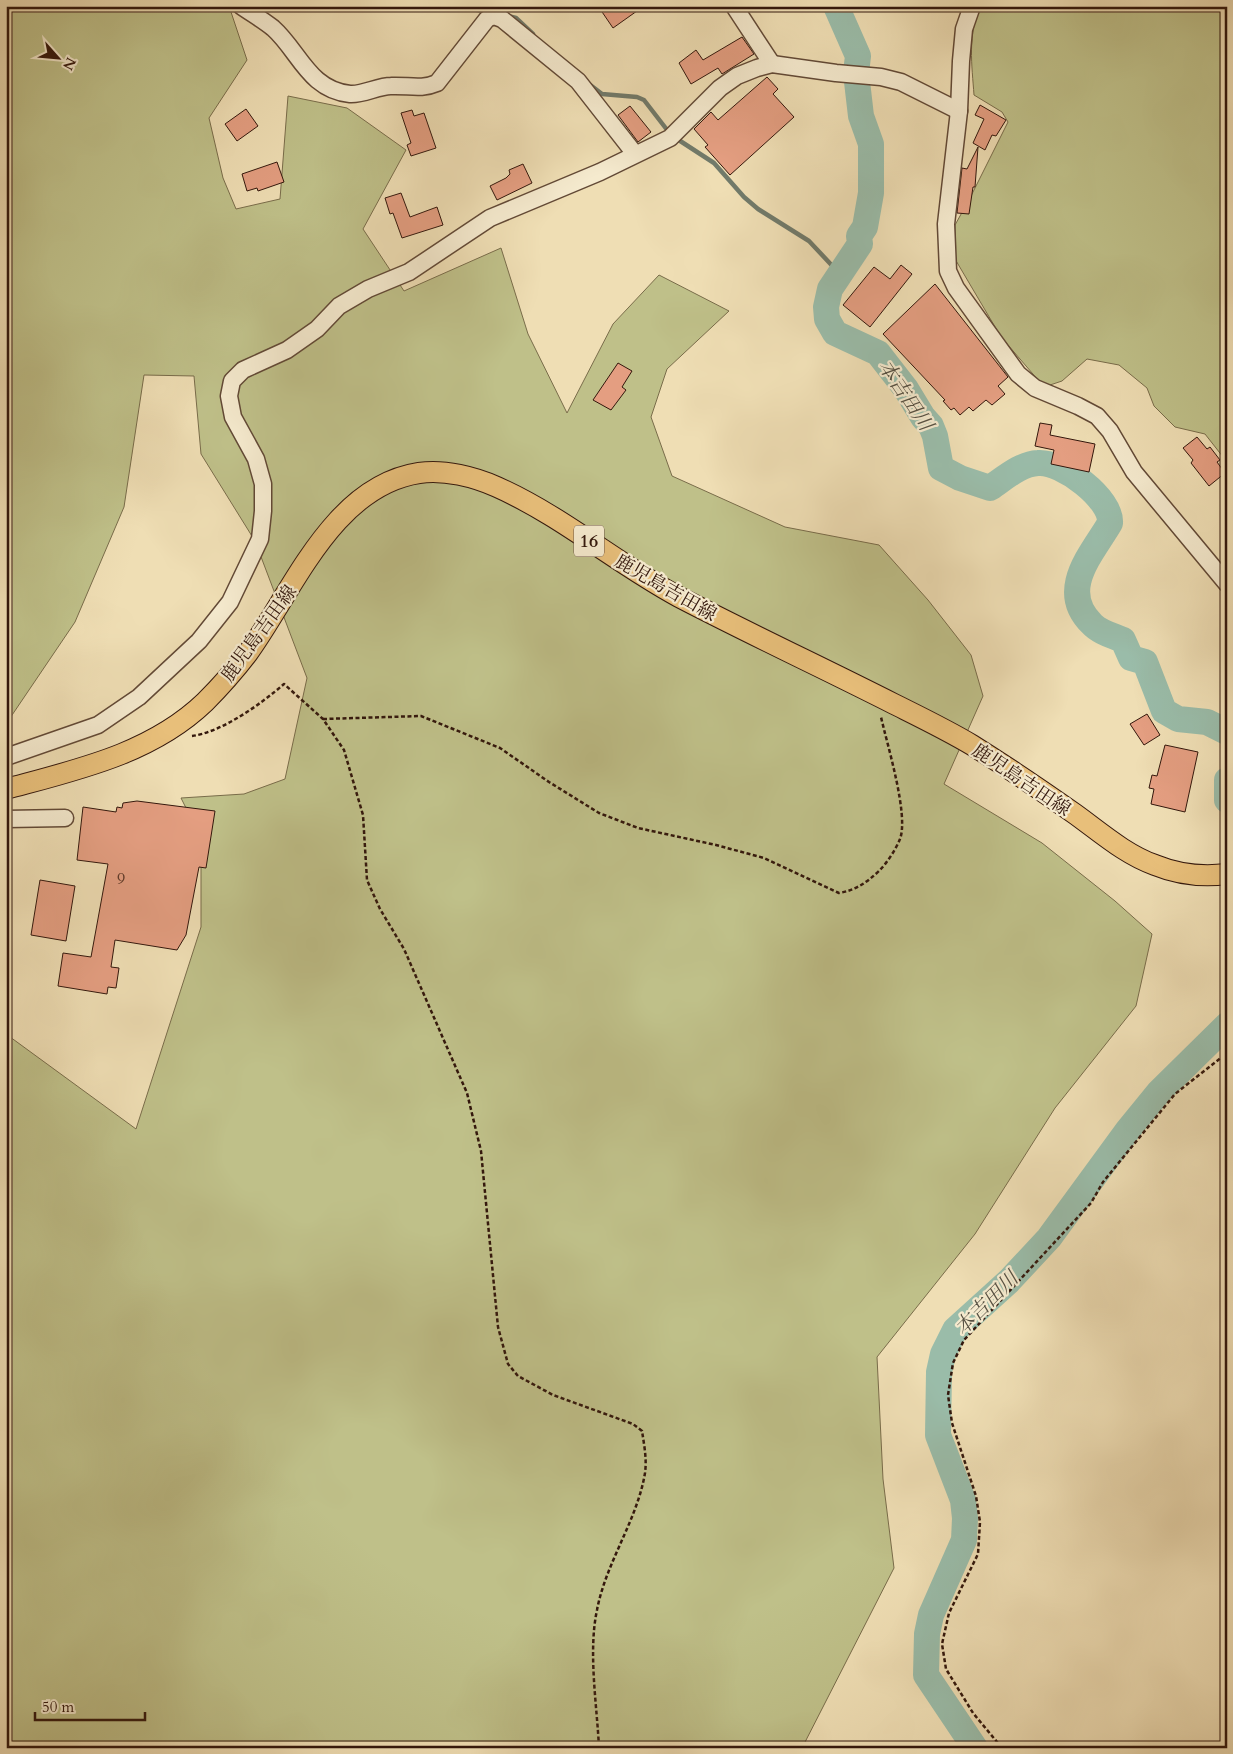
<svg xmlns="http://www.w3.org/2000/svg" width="1233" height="1754" font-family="Cardo,'Noto Serif JP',serif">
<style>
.green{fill:#bfc089;stroke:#796c4a}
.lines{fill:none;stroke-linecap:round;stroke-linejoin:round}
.stream{stroke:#717a6a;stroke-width:4.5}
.river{stroke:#9abca9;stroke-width:26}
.building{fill:#e49e81;stroke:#33170c}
.minor-casing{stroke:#624936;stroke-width:19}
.major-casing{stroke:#33170c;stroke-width:22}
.path{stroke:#33170c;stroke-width:2.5;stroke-dasharray:4 2.5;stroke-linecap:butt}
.minor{stroke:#f5eace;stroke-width:16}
.major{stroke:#e8bf7a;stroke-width:20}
.labels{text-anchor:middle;stroke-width:4.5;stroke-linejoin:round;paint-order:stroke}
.number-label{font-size:16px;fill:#5f3929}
.shield{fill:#f5eace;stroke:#6d5646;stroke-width:1}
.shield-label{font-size:18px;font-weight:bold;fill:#33170c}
.street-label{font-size:19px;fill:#33170c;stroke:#f5eace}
.water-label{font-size:20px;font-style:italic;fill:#575143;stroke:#f5eace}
</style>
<rect width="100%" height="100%" fill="#efdeb4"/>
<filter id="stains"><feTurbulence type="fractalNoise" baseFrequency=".004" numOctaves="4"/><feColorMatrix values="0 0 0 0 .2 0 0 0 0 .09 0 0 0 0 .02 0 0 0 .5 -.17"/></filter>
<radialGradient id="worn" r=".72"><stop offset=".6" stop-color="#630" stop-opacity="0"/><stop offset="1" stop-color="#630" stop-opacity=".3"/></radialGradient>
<g class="green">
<path d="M6 6H229L247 60 209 118 223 178 236 209 280 199 288 96 347 108 406 150 363 229 404 291 501 248 528 334 567 413 613 324 659 275 729 311 667 369 651 417 672 476 785 527 879 545 928 600 971 655 983 696 944 784 1042 843 1115 901 1152 934 1136 1006 1055 1108 975 1234 877 1357 883 1479 894 1568 802 1748H6V1034L136 1129 201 927V838L181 798 244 794 285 779 307 678 255 541 201 454 194 376 144 375 124 507 75 622 6 724Z"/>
<path d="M981 6H1227V462L1205 434 1175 427 1154 406 1147 388 1119 365 1087 359 1062 381 1050 385 1039 381 1001 337 955 259V225L970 198 1008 122 1002 112 974 95C972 66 967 33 981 6Z"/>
</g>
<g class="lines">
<g class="stream">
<path d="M452 6 490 12"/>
<path d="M508 16 516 18 533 34"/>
<path d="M589 84 602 94 637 97 644 100 671 135 714 163 744 197 758 209 809 241 839 273"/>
</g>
<g class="river">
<path d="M836 6 858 56 856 73 861 116 871 144V193L865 227 859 236 860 244 830 289 826 307 827 319 835 333 878 353 906 389 923 417 931 426 935 436 941 468 960 478 990 488C1005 478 1020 464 1038 463 1062 461 1112 499 1110 523 1092 554 1057 590 1092 624 1099 632 1114 636 1123 640L1131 658 1145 662 1164 711 1178 719 1207 722 1227 732"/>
<path d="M1227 780V800"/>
<path d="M975 1748 926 1675 927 1634 931 1615 964 1540 965 1518 963 1500 938 1435 939 1372 943 1354 955 1330 1009 1281 1049 1238 1128 1130 1159 1092 1227 1025"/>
</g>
</g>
<g class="building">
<path d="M598 6H644L613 28Z"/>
<path d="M742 37 754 54 722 74 718 68 691 84 679 63 696 50 703 60Z"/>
<path d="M767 77 778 89 773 94 794 117 730 175 705 147 708 145 694 129 711 112 718 120Z"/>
<path d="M980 105 1006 120 996 136 992 135 985 150 973 143 984 119 975 115Z"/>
<path d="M630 106 651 132 638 142 618 115Z"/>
<path d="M246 109 258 126 237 141 225 124Z"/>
<path d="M412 110 414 116 424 113 436 148 411 156 407 145 411 143 401 113Z"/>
<path d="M978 147 975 187H973L969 214 957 213 962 168 967 169Z"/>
<path d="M277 162 284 182 258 191 257 188 247 191 242 174Z"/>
<path d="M523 164 532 183 497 200 490 186 506 178 510 174 509 170Z"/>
<path d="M401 193 410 217 437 207 443 225 402 238 393 213 390 214 385 198Z"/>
<path d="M901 265 912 274 870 327 843 305 874 267 890 279Z"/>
<path d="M935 284 1008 377 998 386 1005 394 992 405 986 400 973 411 969 407 960 415 954 408 951 410 943 401 945 400 883 334Z"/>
<path d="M618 363 632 371 622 387 626 390 611 410 593 400Z"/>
<path d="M1040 423 1052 425 1050 435 1095 444 1089 472 1051 464 1054 450 1035 446Z"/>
<path d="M1197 437 1207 449 1210 447 1220 460 1217 462 1225 473 1209 486 1191 463 1193 460 1183 448Z"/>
<path d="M1147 714 1160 735 1144 745 1130 724Z"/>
<path d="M1165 745 1198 752 1185 812 1151 804 1154 789 1149 788 1152 775 1157 776Z"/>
<path d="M137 801 215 811 206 868 199 867 186 935 177 950 115 940 111 967 119 968 116 988 108 987 107 994 58 986 63 953 91 957 108 864 77 860 83 807 116 812 117 807 122 808 123 803Z"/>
<path d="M40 880 75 886 66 941 31 935Z"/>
</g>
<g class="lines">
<defs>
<g id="minor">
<path d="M241 6C251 13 263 20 273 28 299 51 309 90 350 94 363 95 378 86 391 86 408 85 421 90 437 83L487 19 494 16 502 19 578 81 635 154"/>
<path d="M734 6 772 64"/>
<path d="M972 6 964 29 961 61 959 111 946 224 948 271 956 288 1018 374 1035 388 1078 406 1097 416 1110 431 1134 472 1227 584"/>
<path d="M6 757 98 725 139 697 199 641 230 602 260 539 263 511V484L256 459 233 417 229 396 232 381 243 370 287 350 317 329 339 306 368 289 409 272 490 218 600 172 670 138 720 88 737 76 757 68 772 64 836 73 881 77 901 82 959 111"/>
<path d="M6 819 65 818"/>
</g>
<path id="major" d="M6 789C76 770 151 754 205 702 220 687 235 670 248 653 293 591 333 486 419 473 444 469 475 477 497 487 562 516 616 563 679 597 750 634 823 668 894 704 920 717 947 730 972 745 1007 767 1041 790 1075 814 1100 832 1126 855 1155 865 1177 874 1203 877 1227 874"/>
</defs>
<use href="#minor" class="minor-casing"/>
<use href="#major" class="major-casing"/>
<g class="path">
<path d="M323 719 421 716 500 748 549 782 599 813 638 828 716 845 764 858 839 893C856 890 866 883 879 871 887 863 896 849 900 839 909 815 887 744 881 717"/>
<path d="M192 736C222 732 261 704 284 684L323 719 344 750 363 815 367 880 380 909 404 949 467 1093 481 1151 498 1327 508 1364 518 1376 553 1395 633 1424 642 1431C644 1444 647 1459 645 1473 637 1521 606 1562 597 1610 588 1652 597 1705 599 1748"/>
<path d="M1002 1748 973 1713 946 1669 942 1644 949 1613 978 1554 980 1522 976 1496 952 1423 948 1395 953 1363 964 1340 1091 1203 1103 1182 1175 1094 1227 1053"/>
</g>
<use href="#minor" class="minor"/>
<use href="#major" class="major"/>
</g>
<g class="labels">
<g class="number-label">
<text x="121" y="884">9</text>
</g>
<rect class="shield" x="574" y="525.5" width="30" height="31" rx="4"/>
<g class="shield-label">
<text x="589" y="547">16</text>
</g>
<g class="street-label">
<text transform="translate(666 587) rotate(30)" y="7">鹿児島吉田線</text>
<text transform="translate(258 633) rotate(-54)" y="7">鹿児島吉田線</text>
<text transform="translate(1022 779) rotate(34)" y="7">鹿児島吉田線</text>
</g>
<g class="water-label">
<text transform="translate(906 395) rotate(56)" y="7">本吉田川</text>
<text transform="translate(986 1303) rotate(-45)" y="7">本吉田川</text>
</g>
</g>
<rect width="1233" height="1754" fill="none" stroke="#efdeb4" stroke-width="25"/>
<rect x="8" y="8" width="1218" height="1739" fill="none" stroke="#33170c" stroke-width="2.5"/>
<rect x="12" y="12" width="1208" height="1729" fill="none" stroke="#33170c"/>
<g transform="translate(58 58) rotate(117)" stroke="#f5eace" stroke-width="4" paint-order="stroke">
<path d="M0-4L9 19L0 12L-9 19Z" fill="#33170c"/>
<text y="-8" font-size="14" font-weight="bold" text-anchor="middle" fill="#33170c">N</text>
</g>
<path d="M35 1712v8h110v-8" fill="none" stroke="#33170c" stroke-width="2.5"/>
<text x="42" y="1712" font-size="15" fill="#33170c" stroke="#f5eace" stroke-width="4" paint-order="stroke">50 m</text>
<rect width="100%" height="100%" filter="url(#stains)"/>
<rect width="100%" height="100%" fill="url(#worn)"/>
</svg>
